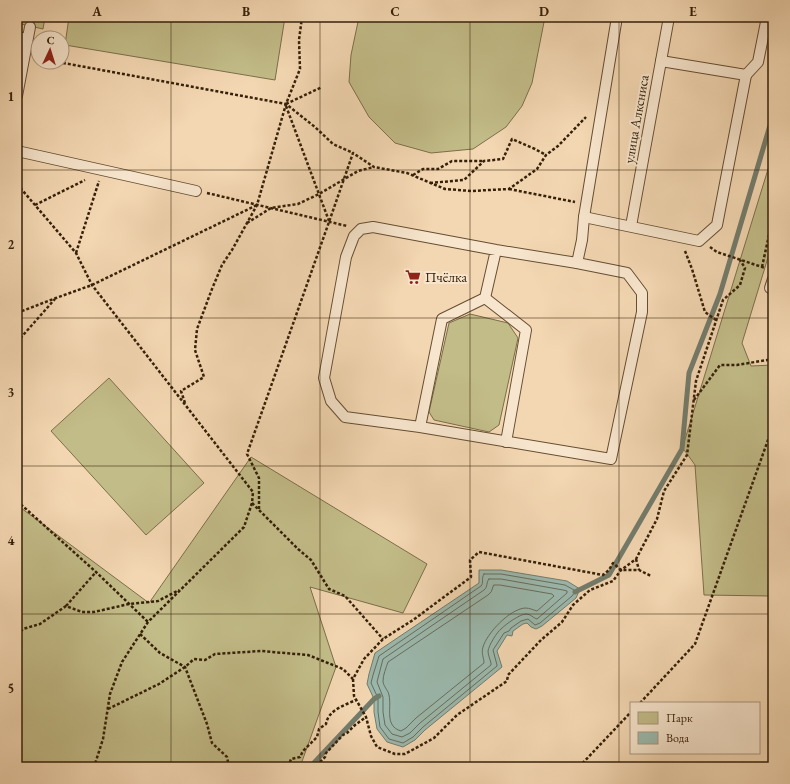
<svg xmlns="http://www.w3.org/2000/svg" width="790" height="784" font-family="'EB Garamond',serif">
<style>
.green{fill:#c2bc88;stroke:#7c6e48}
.water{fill:#9bb9ae;stroke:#737c6c}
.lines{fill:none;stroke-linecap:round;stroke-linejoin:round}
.shore{stroke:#686c5b;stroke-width:1}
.stream{stroke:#737c6c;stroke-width:5}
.lane-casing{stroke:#654e32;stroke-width:12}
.path{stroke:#362008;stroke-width:2.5;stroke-dasharray:3 2;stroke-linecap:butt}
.lane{stroke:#f7e5cd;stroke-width:10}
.grid{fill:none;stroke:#362008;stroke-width:1;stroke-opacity:0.55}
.labels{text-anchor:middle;stroke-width:4;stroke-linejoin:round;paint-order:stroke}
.street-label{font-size:14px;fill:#362008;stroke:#f7e5cd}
.poi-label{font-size:14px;fill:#362008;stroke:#f7e5cd;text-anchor:start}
.neatline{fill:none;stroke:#362008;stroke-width:1.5}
.grid-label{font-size:13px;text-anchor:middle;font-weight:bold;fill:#362008}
</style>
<rect width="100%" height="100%" fill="#f3d7b2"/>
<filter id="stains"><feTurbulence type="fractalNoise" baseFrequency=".005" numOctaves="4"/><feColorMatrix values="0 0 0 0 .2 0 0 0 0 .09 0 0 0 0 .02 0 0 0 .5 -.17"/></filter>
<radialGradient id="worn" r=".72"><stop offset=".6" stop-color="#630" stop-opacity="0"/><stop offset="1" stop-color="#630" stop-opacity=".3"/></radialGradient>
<g class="green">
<path d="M17 17H45L43 29 17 23Z"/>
<path d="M69 17H285L275 80 65 45Z"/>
<path d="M359 17H545L532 83 522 106 506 127 473 149 431 153 395 143 369 117 349 82 351 55Z"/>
<path d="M773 153V241L742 343 751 366 773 365V578L770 596 704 595 695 465 685 451 682 449Z"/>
<path d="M470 314 508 323 518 338 499 425 489 432 434 420 429 412 449 323Z"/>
<path d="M109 378 204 483 146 535 51 431Z"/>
<path d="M251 457 427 564 403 613 310 587 336 667 300 767H17V505L149 603Z"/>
</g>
<path class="water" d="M479 570H501L567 581 580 589 576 598 542 626 536 629 531 627 527 623 523 624 513 631 512 636 507 635 497 651 502 667 425 730 415 740 403 747 387 742 377 729 374 712V699L367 684 369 674 375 653 479 583Z"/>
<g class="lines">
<g class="shore">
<path d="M484 574H501L565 585 574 590 575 592 572 596 540 623 535 625 528 619 521 621 511 628 509 631 504 633 493 650 497 665V666L423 727 413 737 403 743 389 739 380 727 378 712V698L371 683 373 675 379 656 481 586C484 583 481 578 484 574Z"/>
<path d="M489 579H501L563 590 567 591V593L537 619C533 618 531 614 526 614 520 614 506 624 501 629 497 632 489 645 488 651 488 655 490 659 491 663V665L420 723 410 733 402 737 392 734 385 725 383 712V697L377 682 383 659 484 590C488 587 486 582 489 579Z"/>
<path d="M494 585H500L552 594 554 596 537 611C533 610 530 608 525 608 510 609 487 633 483 647 481 653 484 658 484 663L416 718 406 728 401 731C384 726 392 708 389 695 388 690 383 686 383 681 383 675 386 668 388 662L488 595 491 592Z"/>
</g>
<g class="stream">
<path d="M575 592 609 575 682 449 689 373 720 294 771 122 773 118"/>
<path d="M310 767 374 699 379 696"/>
</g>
<defs>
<g id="lane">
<path d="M17 37 27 39"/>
<path d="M661 61 746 75 758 62 767 17"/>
<path d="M17 96 30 27"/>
<path d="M17 151 196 191"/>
<path d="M584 217 699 241 717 225 746 75"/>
<path d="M631 226 669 17"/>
<path d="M577 263 582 240 584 217 617 17"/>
<path d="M770 288 773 279"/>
<path d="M485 298 526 330 506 442"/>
<path d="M420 427 345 417 331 401 324 378 346 257 354 236 361 229 373 227 496 250 577 263 627 273 642 293V312L611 459 420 427 442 319 485 298 496 250"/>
</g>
</defs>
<use href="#lane" class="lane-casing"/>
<g class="path">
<path d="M58 62 286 104 315 127 333 144 353 153"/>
<path d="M286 104 322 87"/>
<path d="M286 106 329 221"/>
<path d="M413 175 423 169H438L452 161H484"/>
<path d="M430 183 464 180 484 161 503 159 512 139 535 149 546 155"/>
<path d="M17 184 76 253 92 285 253 492 252 503 244 527 148 622 122 662 110 694 103 739 94 767"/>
<path d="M509 189 575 202"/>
<path d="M207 193 347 226"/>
<path d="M35 205 85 180"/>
<path d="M247 223 271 208 298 204 319 194 358 171 374 167"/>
<path d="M710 247 717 252 765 268"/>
<path d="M685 251 692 269 705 312 716 320"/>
<path d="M76 253 99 181"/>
<path d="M762 267 773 217"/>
<path d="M17 313 56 298 92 285 257 205"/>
<path d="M17 342 55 299"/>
<path d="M694 400 720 365H737L773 359"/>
<path d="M185 403 181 391 204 377 195 350 197 329 212 289 222 265 232 250 257 205 286 104 300 69 299 40 302 17"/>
<path d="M17 501 96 572 148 622"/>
<path d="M252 503 298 549 311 560 329 589 345 596 383 639"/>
<path d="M259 509V478L247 454 329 222 353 153 374 167 407 173 445 189 471 191 509 189 537 169 546 155 558 146 586 117"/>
<path d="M636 559 639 570"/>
<path d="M66 606 96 572"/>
<path d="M140 634 160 653 185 667 207 724 212 743 227 757 229 767"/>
<path d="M17 635 23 629 40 624 66 606 82 612H94L129 604 158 601 179 590"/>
<path d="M353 679 354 696 366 717 371 736 377 747 395 754H405L434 738 457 715 507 681 508 675 541 640 562 622 573 605 590 590 613 581 621 570 636 559 657 519 664 491 687 455 696 381 723 300 740 285 745 268 740 260"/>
<path d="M640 703 695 644 773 426"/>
<path d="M108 709 159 684 185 667 194 659 205 660 215 654 261 651 308 655 343 669 353 679 364 659 383 639 413 620 471 577 470 560 479 552 603 575 609 570 613 563 621 570H639L651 576"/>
<path d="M288 767 291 759 300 757 303 751 317 737 319 729 326 724C328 710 345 705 356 700"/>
<path d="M319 767 320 762 325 757 326 753 343 735 347 733 355 725 366 717"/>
<path d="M579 767 631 712"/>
</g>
<use href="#lane" class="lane"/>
</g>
<path class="grid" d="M171 17V767M320 17V767M470 17V767M619 17V767M17 170H773M17 318H773M17 466H773M17 614H773"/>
<defs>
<symbol id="supermarket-bare" viewBox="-9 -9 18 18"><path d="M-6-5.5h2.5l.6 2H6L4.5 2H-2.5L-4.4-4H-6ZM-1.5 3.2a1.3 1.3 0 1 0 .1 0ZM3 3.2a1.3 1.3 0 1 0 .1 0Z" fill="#8f2418" stroke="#f7e5cd" stroke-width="2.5" paint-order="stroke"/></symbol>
</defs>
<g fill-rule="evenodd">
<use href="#supermarket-bare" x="402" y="266" width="22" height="22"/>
</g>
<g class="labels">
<g class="street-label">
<text transform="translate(636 119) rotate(-80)" y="5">улица Алксниса</text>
</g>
<g class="poi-label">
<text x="425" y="282">Пчёлка</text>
</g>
</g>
<rect width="790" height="784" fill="none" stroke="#f3d7b2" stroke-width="44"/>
<rect x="630" y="702" width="130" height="52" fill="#f7e5cd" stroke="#aa967e"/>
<rect x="638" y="712" width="20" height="12" fill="#c2bc88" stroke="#aa967e"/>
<text x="666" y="722" font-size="12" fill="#362008">Парк</text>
<rect x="638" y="732" width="20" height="12" fill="#9bb9ae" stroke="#aa967e"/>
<text x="666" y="742" font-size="12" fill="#362008">Вода</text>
<g transform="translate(50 50) rotate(4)"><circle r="19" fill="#f7e5cd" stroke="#aa967e"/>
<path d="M0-3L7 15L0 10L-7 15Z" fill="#8f2418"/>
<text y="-6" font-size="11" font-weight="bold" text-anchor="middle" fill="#362008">С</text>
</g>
<rect x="22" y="22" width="746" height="740" class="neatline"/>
<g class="grid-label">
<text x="97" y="16">A</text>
<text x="246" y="16">B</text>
<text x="395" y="16">C</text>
<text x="544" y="16">D</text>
<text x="693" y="16">E</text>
<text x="11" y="101">1</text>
<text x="11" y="249">2</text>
<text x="11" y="397">3</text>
<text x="11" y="545">4</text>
<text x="11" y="693">5</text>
</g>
<rect width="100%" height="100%" filter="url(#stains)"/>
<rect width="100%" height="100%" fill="url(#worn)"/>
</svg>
